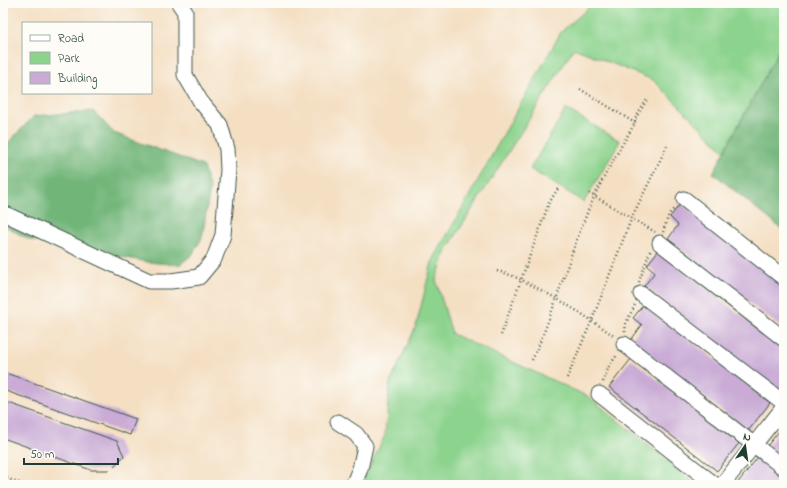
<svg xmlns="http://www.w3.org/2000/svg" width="787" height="488" font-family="'Indie Flower',sans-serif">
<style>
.green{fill:#8cd38d;stroke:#568860}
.forest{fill:#71b578;stroke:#487956}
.building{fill:#c9abd6}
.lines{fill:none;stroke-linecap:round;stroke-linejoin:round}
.minor-casing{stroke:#3f5549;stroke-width:17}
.path{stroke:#3f5549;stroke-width:2.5;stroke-dasharray:1 3;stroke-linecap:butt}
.minor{stroke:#fff;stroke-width:15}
</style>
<rect width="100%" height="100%" fill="#fdfcf7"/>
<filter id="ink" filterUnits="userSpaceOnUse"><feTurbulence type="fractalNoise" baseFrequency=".025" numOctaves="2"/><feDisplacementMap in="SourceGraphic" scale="8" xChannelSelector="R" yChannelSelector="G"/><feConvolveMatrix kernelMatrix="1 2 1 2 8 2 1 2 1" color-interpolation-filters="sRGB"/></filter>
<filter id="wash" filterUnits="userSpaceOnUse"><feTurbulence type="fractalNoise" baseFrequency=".012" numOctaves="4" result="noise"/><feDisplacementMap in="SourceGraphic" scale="16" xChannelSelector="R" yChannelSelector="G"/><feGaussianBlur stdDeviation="0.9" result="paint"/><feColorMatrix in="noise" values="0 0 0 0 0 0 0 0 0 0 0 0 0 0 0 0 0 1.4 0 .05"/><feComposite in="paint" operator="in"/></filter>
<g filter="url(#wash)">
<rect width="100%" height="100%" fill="#f4dfc3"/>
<g class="green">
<path d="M594 3H784V41L724 151 653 80 574 48 446 251 436 280 452 334 589 397 697 485H415L402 481 383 482 381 485H361L385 435 390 383 416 326 432 262 561 32Z"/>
<path d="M566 109 620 141 584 202 530 169Z"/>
</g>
<g class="forest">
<path d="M784 41V231L713 173Z"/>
<path d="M93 111 114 133 203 166 210 189 202 238 192 255 179 265 148 262 30 240 3 225V148L34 116Z"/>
</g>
<g id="blocks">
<g class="building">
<path d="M681 203 784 284V330L668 239 678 225 670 217Z"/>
<path d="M658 251 784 349V386L779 392 644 286 655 272 647 265Z"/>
<path d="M644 304 770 403 748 431 631 340 642 325 633 318Z"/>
<path d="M631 359 739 443 717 471 609 387Z"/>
<path d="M3 372 136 419 130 435 3 390Z"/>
<path d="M3 401 117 441 124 456 110 470H91L3 438Z"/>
<path d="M784 425V459L767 446Z"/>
<path d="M758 457 784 478V485H736Z"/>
</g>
</g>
</g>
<g filter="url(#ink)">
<use href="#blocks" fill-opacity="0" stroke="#3f5549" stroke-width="1"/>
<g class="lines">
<defs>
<g id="minor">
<path d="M684 199 784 278"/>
<path d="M3 213 149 281H171L199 277 214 259 223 235 228 170 227 149 220 125 201 102 185 75V12L179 3"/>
<path d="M660 243 784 339"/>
<path d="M641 294 784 403"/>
<path d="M624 344 784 468"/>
<path d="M599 394 715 485"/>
<path d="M338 422 356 434 365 446 360 469 353 485"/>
<path d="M722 485 784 407"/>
</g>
</defs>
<use href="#minor" class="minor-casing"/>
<g class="path">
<path d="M580 89 635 123"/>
<path d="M589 193 655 232"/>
<path d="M663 232 669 214 675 208"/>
<path d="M497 271C511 274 524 281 537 288 564 302 589 318 614 336"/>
<path d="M639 282 650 251"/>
<path d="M625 332 626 323 635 305"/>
<path d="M501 335 549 203 559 187"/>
<path d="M532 360C557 307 570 249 595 195 607 170 621 147 635 123V119L648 98"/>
<path d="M567 378 592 320 632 217 667 146"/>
<path d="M603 382 609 366 617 355"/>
<path d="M3 477 25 485"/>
</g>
<use href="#minor" class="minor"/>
</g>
</g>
<rect width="787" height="488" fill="none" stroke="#fdfcf7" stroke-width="16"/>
<rect x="22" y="22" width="130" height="72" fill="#fdfcf7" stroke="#a4b0a9"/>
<rect x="30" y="35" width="20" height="6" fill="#ffffff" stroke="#a4b0a9"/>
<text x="58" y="42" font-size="12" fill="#1f3d34">Road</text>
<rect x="30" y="52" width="20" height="12" fill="#8cd38d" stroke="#a4b0a9"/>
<text x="58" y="62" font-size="12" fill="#1f3d34">Park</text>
<rect x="30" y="72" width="20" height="12" fill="#c9abd6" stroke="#a4b0a9"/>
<text x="58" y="82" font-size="12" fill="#1f3d34">Building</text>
<g transform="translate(745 446) rotate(13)" stroke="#fdfcf7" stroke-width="3" paint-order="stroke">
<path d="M0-3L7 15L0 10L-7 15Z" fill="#1f3d34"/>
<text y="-6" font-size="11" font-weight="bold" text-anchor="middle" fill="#1f3d34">N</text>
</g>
<path d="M24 458v6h94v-6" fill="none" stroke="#1f3d34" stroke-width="2"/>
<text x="30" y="458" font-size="12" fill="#1f3d34" stroke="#fdfcf7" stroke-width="3" paint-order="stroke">50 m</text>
</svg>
